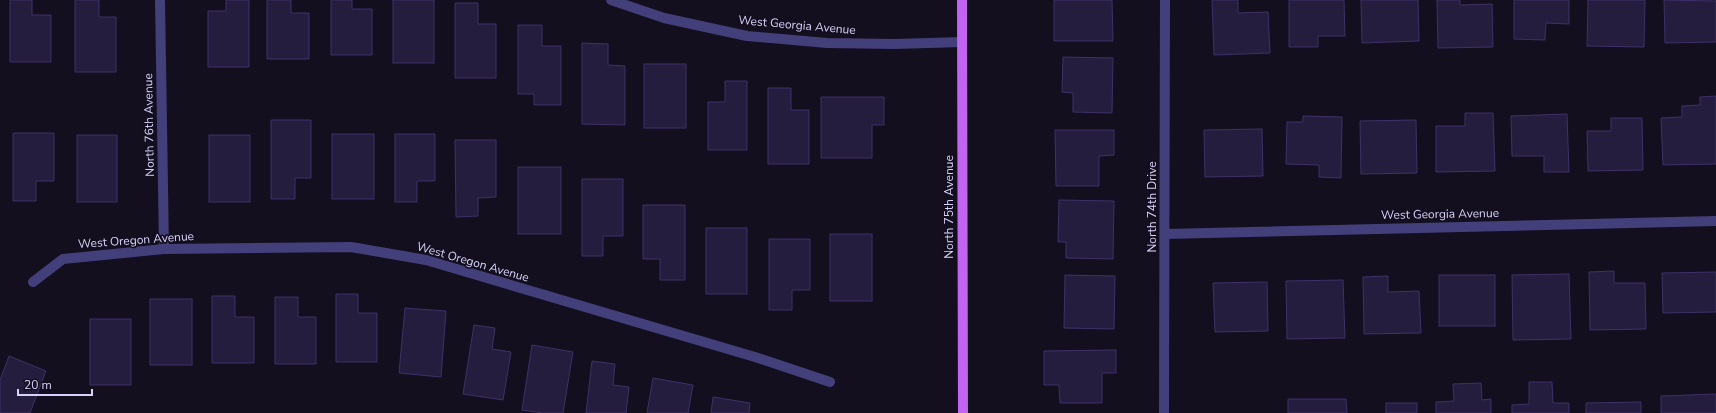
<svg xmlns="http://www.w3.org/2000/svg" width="1716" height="413" font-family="'Nunito Sans',sans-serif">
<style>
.building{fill:#251d3e;stroke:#3f3168}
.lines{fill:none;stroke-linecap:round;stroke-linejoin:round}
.minor{stroke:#433f7a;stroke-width:10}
.major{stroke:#c164ef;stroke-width:10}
.labels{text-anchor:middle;stroke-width:3.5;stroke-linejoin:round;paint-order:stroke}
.street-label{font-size:12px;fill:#d8d2fa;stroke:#130f1f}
</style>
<rect width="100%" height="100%" fill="#130f1f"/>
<g class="building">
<path d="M10 0H32V15H51V62H10Z"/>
<path d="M75 0H99V17H116V72H75Z"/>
<path d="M226 0H249V67H208V11H226Z"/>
<path d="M267 0H291V13H309V59H267Z"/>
<path d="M331 0H352V9H372V55H331Z"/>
<rect x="393" y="0" width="41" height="63"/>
<path d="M1054 0H1112L1113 41H1054Z"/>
<path d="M1212 0H1238V13L1268 12 1270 53 1214 55Z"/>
<path d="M1289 0H1344L1345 36H1318V47H1289Z"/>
<path d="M1361 0H1418L1419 41 1362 43Z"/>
<path d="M1437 0H1460V5L1492 4 1493 47 1438 48Z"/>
<path d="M1514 0H1569V24L1546 23 1545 40 1514 39Z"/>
<path d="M1588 0H1645L1644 47 1587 46Z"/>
<path d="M1664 0 1716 1V42L1665 43Z"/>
<path d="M455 3H478V24H496V78H455Z"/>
<path d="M518 25H542V46H561V105H534V94H518Z"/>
<path d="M582 43 608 44V65L625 66V125L582 124Z"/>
<path d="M1063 57 1113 58 1112 113 1073 112V93L1062 92Z"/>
<rect x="644" y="64" width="42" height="64"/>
<path d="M725 81H747V150H708V102H725Z"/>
<path d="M768 88H791V110H809V164H768Z"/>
<path d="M1716 96V164L1663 165 1661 118 1682 117V106L1700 105V97Z"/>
<path d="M821 97H884V125H872V158H821Z"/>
<path d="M1465 113H1493L1495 171 1436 172V126H1465Z"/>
<path d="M1567 114 1569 172H1544V156H1512L1511 116Z"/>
<path d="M1303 116 1342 117 1341 178 1319 177V165L1286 164 1287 122H1303Z"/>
<path d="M1611 118H1642L1643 170 1588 171 1587 131H1611Z"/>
<path d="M271 120H311V178H295V199H271Z"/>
<path d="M1416 120 1417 173 1361 174 1360 121Z"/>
<path d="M1262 129 1263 176 1205 177 1204 130Z"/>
<path d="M1055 130H1114V155L1099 156V186H1056Z"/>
<path d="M13 133H54V181H36V201H13Z"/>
<rect x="332" y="134" width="42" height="65"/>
<path d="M395 134H435V181H417V202H395Z"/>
<rect x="77" y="135" width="40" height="67"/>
<rect x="209" y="135" width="41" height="67"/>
<path d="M455 140H496V197L478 198V216L456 217Z"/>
<rect x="518" y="167" width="43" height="67"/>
<path d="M582 179H623V236H603V256H582Z"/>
<path d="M1059 200 1114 201 1113 259 1066 258V242H1058Z"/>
<path d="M643 205H685V280H660V259H643Z"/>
<rect x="706" y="228" width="41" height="66"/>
<rect x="830" y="234" width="42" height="67"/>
<path d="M769 239H810V290H792V310H769Z"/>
<path d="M1614 271V283H1645L1646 329 1590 330 1589 272Z"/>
<path d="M1716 272V312L1663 313 1662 273Z"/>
<path d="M1569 274 1571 339 1513 340 1512 275Z"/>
<path d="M1065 275 1115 276 1114 329 1064 328Z"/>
<rect x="1439" y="275" width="56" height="51"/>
<path d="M1388 276V292L1419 291 1421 333 1364 334 1363 277Z"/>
<path d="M1343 280 1345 338 1287 339 1286 281Z"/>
<path d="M1267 282 1268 331 1215 332 1213 283Z"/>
<path d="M336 294H358V313H377V362H336Z"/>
<path d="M212 296H235V317H254V363H212Z"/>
<path d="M275 297H298V317H316V364H275Z"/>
<rect x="150" y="299" width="42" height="66"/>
<path d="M405 308 446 311 441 377 399 373Z"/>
<rect x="90" y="319" width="41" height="66"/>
<path d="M474 325 495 328 492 349 511 352 503 400 463 394Z"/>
<path d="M532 345 573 352 563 413H543L522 410Z"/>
<path d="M1116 350V373H1102V403H1060L1059 385H1044V351Z"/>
<path d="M9 356 46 371 30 413H0V380Z"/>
<path d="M592 361 615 364 613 385 629 387 626 413H586Z"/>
<path d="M653 378 693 385 688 413H647Z"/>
<path d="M1529 382H1552L1553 403H1569V413H1512V405L1529 404Z"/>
<path d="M1481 383 1482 400 1491 399V413H1436V402L1454 401 1453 384Z"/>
<path d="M1716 394V413H1661V396Z"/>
<path d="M713 397 750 403 749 413H711Z"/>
<path d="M1288 399H1346L1347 413H1288Z"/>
<path d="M1641 402V413H1586V403Z"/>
<rect x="1386" y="403" width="31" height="10"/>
</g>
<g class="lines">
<g class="minor">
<path d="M160 0 164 249"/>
<path d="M611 0 664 18 747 36 827 43 895 44 962 42"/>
<path d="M1165 234 1716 221"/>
<path d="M33 282 63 259 164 249 351 247 426 260 755 357 830 382"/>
<path d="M1164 413 1165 0"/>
</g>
<path class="major" d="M962 0 963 413"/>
</g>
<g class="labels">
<g class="street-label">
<text transform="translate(797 25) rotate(5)" y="4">West Georgia Avenue</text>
<text transform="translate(149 125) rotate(-91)" y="4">North 76th Avenue</text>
<text transform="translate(949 207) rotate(-90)" y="4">North 75th Avenue</text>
<text transform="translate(1152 207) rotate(-90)" y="4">North 74th Drive</text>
<text transform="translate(1440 214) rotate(-1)" y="4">West Georgia Avenue</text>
<text transform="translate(136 240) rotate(-4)" y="4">West Oregon Avenue</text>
<text transform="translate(473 262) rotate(16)" y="4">West Oregon Avenue</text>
</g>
</g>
<path d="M18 389v6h74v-6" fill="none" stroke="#d8d2fa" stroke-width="2"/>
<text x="24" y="389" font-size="12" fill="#d8d2fa" stroke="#130f1f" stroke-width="3" paint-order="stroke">20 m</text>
</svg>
